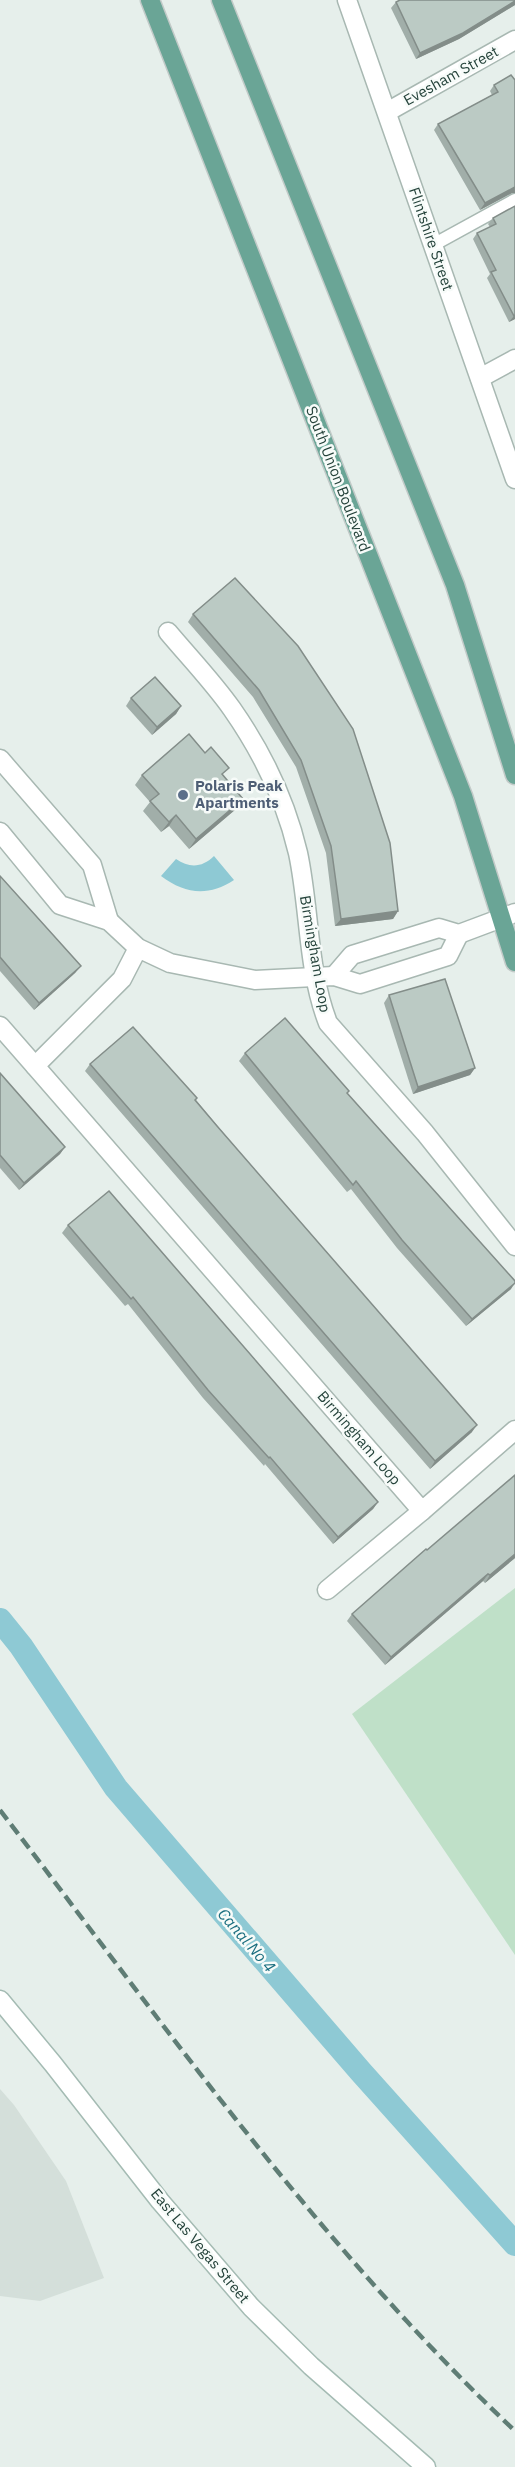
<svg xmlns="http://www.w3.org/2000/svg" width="515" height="2467" font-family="'IBM Plex Sans',sans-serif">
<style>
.built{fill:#d4dfda}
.green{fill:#bfe0c8}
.water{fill:#8ec9d4}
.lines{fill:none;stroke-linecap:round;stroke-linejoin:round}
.canal{stroke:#8ec9d4;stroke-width:24}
.lane-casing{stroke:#a8b8b2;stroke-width:15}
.street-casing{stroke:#a8b8b2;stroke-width:21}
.secondary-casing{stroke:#a4bbb3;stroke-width:21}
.primary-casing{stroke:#c2cac8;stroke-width:21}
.lane{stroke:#fff;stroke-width:12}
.street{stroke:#fff;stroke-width:18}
.secondary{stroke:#fff;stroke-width:18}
.primary{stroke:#6aa596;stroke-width:18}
.rail{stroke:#5f7d75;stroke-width:4.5;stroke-dasharray:12 6;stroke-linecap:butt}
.wall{fill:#a1aea9}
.shaded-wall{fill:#838d89}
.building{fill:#bbcac4;stroke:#838d89;stroke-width:1.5}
.service-dot{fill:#5c6f8a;stroke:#f7fbf9;stroke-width:2}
.labels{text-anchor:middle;stroke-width:5;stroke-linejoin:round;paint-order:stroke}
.street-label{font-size:15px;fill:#24423a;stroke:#f7fbf9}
.service-label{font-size:15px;font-weight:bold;fill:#4e5e75;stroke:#f7fbf9;text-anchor:start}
.water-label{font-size:16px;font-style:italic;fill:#1c6f80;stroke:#f7fbf9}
</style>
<rect width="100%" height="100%" fill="#e6efeb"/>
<path class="built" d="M0 2089 14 2105 66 2181 104 2278 40 2301 0 2296Z"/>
<path class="green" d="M515 1588V1955L352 1714Z"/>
<path class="water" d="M214 856 234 880C208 897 185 894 161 876L176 859C189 868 202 868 214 856Z"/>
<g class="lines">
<path class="canal" d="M0 1620 21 1646 116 1788 361 2072 515 2244"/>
<defs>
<path id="lane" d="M433 245 515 200"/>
<g id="street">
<path d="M347 0 515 479"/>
<path d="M387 112 515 40"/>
<path d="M480 378 515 359"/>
<path d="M168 632C189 657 213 682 232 709 262 752 286 802 298 853 310 909 307 969 328 1023L425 1133 515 1246"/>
<path d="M0 759 92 865 109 921"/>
<path d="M0 832 60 905 109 921 138 948 170 963 255 980 334 976 360 984 448 956 459 934"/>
<path d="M138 948 122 979 35 1066 422 1511 515 1430"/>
<path d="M334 976 352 955 439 928 459 934 515 913"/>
<path d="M0 1026 35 1066"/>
<path d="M327 1590 422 1511"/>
</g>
<path id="secondary" d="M0 2000 53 2064 160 2201 251 2307 311 2366 426 2467"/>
<g id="primary">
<path d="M150 0 463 796 515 962"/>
<path d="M221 0 455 585 515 775"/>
</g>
</defs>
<use href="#lane" class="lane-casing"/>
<use href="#street" class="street-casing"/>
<use href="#secondary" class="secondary-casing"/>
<use href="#primary" class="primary-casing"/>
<use href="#lane" class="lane"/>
<use href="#street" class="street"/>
<use href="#secondary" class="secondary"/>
<use href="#primary" class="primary"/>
<path class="rail" d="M0 1810C163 2023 319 2246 515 2431"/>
</g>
<g class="wall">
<path d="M398 0H515V5L459 39 416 59 391 8 396 2 399 1Z"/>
<path d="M515 80V193H512L480 210 434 130 438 124 492 95 490 91 494 85Z"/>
<path d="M515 206V319L509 322 487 278 490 274 473 239 477 233 490 227 488 224 493 218Z"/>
<path d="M235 578 398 911 393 919 335 926 326 853 296 767 253 697 188 622 193 614Z"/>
<path d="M131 698 181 706 176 714 152 735 126 706Z"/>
<path d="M142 775 223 776 243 799 236 809 189 849 169 826 161 832 143 811 150 802 135 785Z"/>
<path d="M0 876 81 966 75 973 34 1010 0 971Z"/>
<path d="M389 995 475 1068 470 1075 413 1094 384 1003Z"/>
<path d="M245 1053 347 1093 511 1289 466 1326 397 1248 351 1189 347 1192 239 1061Z"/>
<path d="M90 1064 197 1098 196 1100 472 1432 430 1469 85 1071Z"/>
<path d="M0 1073 65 1147 60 1154 19 1190 0 1168Z"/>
<path d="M68 1225 378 1502 373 1509 333 1544 265 1464 264 1466 203 1398 128 1304 125 1306 62 1233Z"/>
<path d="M427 1550 515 1558 485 1583 483 1581 385 1665 347 1621 352 1614Z"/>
</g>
<g class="shaded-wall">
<path d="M515 1V5L459 39 416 59 420 53Z"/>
<path d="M515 187V193H512L480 210 485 203Z"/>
<path d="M515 315V319L509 322 514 316Z"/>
<path d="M181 706 176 714 152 735 157 727Z"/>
<path d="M243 799 236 809 189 849 196 839Z"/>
<path d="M176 815 169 826 161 832 169 822Z"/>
<path d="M398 911 393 919 335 926 341 919Z"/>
<path d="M81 966 75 973 34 1010 39 1003Z"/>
<path d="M475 1068 470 1075 413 1094 418 1087Z"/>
<path d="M65 1147 60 1154 19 1190 24 1183Z"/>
<path d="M515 1283 511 1289 466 1326 472 1319Z"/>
<path d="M477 1425 472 1432 430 1469 435 1461Z"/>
<path d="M378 1502 373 1509 333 1544 338 1537Z"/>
<path d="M515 1554V1558L485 1583 490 1575Z"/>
<path d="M488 1574 483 1581 385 1665 391 1657Z"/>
</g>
<g class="building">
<path d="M400 0H515V1L463 33 420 53 396 2Z"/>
<path d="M511 75 515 80V187L485 203 438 124 498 92 494 85Z"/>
<path d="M515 206V315L514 316 491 272 496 270 477 233 496 224 493 218Z"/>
<path d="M235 578 298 646 353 729 390 843 398 911 341 919 331 846 301 760 259 690 193 614Z"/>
<path d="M155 677 181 706 157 727 131 698Z"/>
<path d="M189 734 205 753 211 747 229 768 222 774 243 799 196 839 176 815 169 822 150 801 159 794 142 775Z"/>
<path d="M0 876 81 966 39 1003 0 957Z"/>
<path d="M445 979 475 1068 418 1087 389 995Z"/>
<path d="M285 1018 349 1091 347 1093 515 1281V1283L472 1319 402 1240 356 1181 353 1185 245 1053Z"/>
<path d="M133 1027 197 1098 195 1100 217 1126 477 1425 435 1461 90 1064Z"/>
<path d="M0 1073 65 1147 24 1183 0 1155Z"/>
<path d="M109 1191 378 1502 338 1537 270 1457 269 1458 208 1390 133 1297 131 1299 68 1225Z"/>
<path d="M515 1475V1554L490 1575 488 1574 391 1657 352 1614 426 1549 427 1550Z"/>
</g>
<circle class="service-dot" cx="183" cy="795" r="6"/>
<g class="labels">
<g class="street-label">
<text transform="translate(451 76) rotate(-29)" y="5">Evesham Street</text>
<text transform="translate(431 239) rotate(71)" y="5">Flintshire Street</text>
<text transform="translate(338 479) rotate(69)" y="5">South Union Boulevard</text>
<text transform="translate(315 954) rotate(80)" y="5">Birmingham Loop</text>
<text transform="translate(359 1438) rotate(49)" y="5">Birmingham Loop</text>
<text transform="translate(200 2246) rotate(50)" y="5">East Las Vegas Street</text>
</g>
<g class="service-label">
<text x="195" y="791">Polaris Peak<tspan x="195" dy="17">Apartments</tspan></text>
</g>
<g class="water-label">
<text transform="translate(247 1940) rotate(49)" y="6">Canal No 4</text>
</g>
</g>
</svg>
